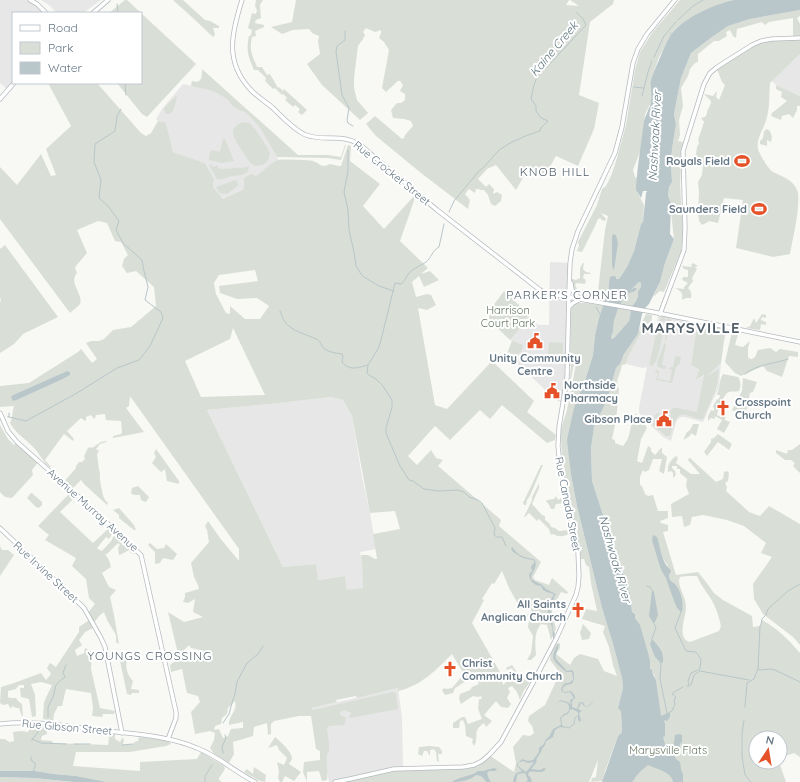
<svg xmlns="http://www.w3.org/2000/svg" width="800" height="782" font-family="Quicksand,sans-serif">
<style>
.built{fill:#e6e7e6}
.green{fill:#d9dfd6;fill-rule:evenodd}
.water{fill:#b9c6ca;fill-rule:evenodd}
.lines{fill:none;stroke-linecap:round;stroke-linejoin:round}
.stream{stroke:#b9c6ca;stroke-width:1}
.secondary-casing{stroke:#b5bbbf;stroke-width:5}
.secondary{stroke:#fff;stroke-width:3.5}
.labels{text-anchor:middle;stroke-width:4;stroke-linejoin:round;paint-order:stroke}
.poi-label{font-size:11px;font-weight:bold;fill:#667886;stroke:#fff;text-anchor:end}
.street-label{font-size:11px;fill:#667886;stroke:#fff}
.park-label{font-size:11px;fill:#667861;stroke:#fff}
.water-label{font-size:12px;font-style:italic;fill:#637a82;stroke:#fff}
.neighbourhood-label{font-size:12px;letter-spacing:1px;fill:#54616b;stroke:#fff}
.district-label{font-size:15px;font-weight:bold;letter-spacing:1px;fill:#54616b;stroke:#fff}
</style>
<rect width="100%" height="100%" fill="#f8f8f5"/>
<g class="built">
<path d="M0 0H30L46 13H13V83L8 90 0 83Z"/>
<path d="M41 0H101L83 13H57L49 5Z"/>
<path d="M800 54V96L776 85 772 81Z"/>
<path d="M183 84 209 90 217 93 228 100 232 106 241 111 245 112 255 122 260 128 277 157 278 160 256 176 244 189 223 199 213 187 214 179 205 163 173 152 166 124 158 121 156 119 162 109Z"/>
<path d="M550 262 570 263 568 363 563 403 556 400 507 354 512 341 510 340 519 330 528 316 538 325H549Z"/>
<path d="M660 314 697 321 698 324 695 338 691 364 699 368 697 380 705 375 704 379 709 374 721 363 719 385 717 391 703 422 684 417H681L678 419 676 422 671 441 663 437 643 418 639 413V408L647 367 643 368 626 364 628 357 645 326 656 327 658 317Z"/>
<path d="M331 397 343 400 352 416 362 477 370 513 376 549 360 552 364 573H362L363 588 347 591 345 576 317 580 316 564 283 567 207 410 270 404Z"/>
<path d="M398 688 402 718 403 768 335 782H329L316 716 312 708Z"/>
</g>
<g class="green">
<path d="M125 0H127L196 64 147 117 142 114 117 83H141V13H109Z"/>
<path d="M173 0H183L205 20 210 21 219 26V28H213L215 35 213 37 194 19Z"/>
<path d="M256 0H263L260 5 261 18 256 20 255 23 264 25V27L255 31 256 36 252 37C249 50 252 55 257 67H262L267 75 270 74 278 88 279 87 283 91 284 89 307 110 302 115 298 112 300 109 295 105 293 107 285 100 287 98 283 94 282 95 275 88 273 89 265 81 266 78 258 70H254C248 56 246 51 249 36L251 35 252 30 248 28 252 13 256 14 257 10 255 6Z"/>
<path d="M296 0H569L566 5 579 6 570 0H614L613 4 590 22 579 95 599 103 594 129 578 166 556 156 544 177 528 169 516 190 496 165 487 169 478 179 486 187 489 184 494 189 493 194 497 192 502 195 501 201 495 206 491 204 488 195 484 190H481L478 189H476L475 193 469 189 465 194 470 200 468 209 421 173 376 136 366 124 375 116 402 139 404 138 405 135 413 126 411 121 404 119 393 118 391 110 397 103H401L405 100V94L400 91 403 85 400 81H398L386 92 382 88 389 50 384 42 379 38 381 33V30L375 32 366 28 363 32 365 35 363 39 358 46 354 78V88L357 100 368 113 360 120 322 85 307 64 320 54 318 41 319 36 312 33 309 29 293 30 282 34 271 27 292 22Z"/>
<path d="M680 0H734L702 11 700 13 684 23 670 37 659 57 651 80V102L645 114 641 149 633 170 635 177 637 178 636 190 644 205 643 222 641 224 634 251 627 267 619 279 617 280 616 278 609 283 608 292 606 302 597 300 605 230 608 216 601 213 606 219V220L603 221 600 218 598 219 594 228 582 252 577 251 579 246 578 242 597 205 602 189 606 186 611 176 617 158 626 125 635 70 640 52 652 33Z"/>
<path d="M800 10V16L797 18 800 24V36H793V18L769 22 765 25 762 22 737 29 736 38 733 36 730 30 726 32 727 36 719 41H714L698 54V62L695 63 690 69 688 76 681 88 683 106 679 120 680 135 678 141 683 142 681 163 680 184 683 235 681 252 664 292 660 291 653 297 660 282 665 263 674 239 671 212V203L668 197 669 187 672 182 671 163 672 149 676 126 674 114 681 78 691 53 712 37 728 26 750 19Z"/>
<path d="M793 39 800 40V54L770 83C769 94 770 106 767 117 765 128 756 137 758 149 760 155 768 169 773 172 783 177 795 180 798 193 800 210 793 237 790 254L773 257 736 248 743 200 724 198 718 223 709 221 708 222 702 225 699 221 698 212 699 193 698 182 702 175 703 165 696 154 697 147 699 143 698 140 704 122 701 118C708 117 706 114 708 109 710 106 711 104 711 101L704 94 713 96 717 91 716 97 719 100 725 85 722 82 717 69C733 59 749 45 768 41 776 40 785 40 793 39Z"/>
<path d="M202 69 298 155H328L341 157 345 145H346L341 160 328 158 277 157 260 128 255 122 245 112 241 111 232 106 228 100 217 93 209 90 191 86 192 81C202 84 202 77 202 69Z"/>
<path d="M48 83H97L141 133 146 136 151 133 158 121 166 123 173 152 205 163 214 179 213 187 223 199 244 189V178L251 174 256 176C260 173 274 161 278 160 280 159 311 160 313 161 321 163 319 169 330 164L339 166H341L348 145 351 146 350 161 380 184 363 206 384 229 414 196 415 198 400 241 428 268 421 274 430 271 439 280 424 287 419 276 412 282 416 297 427 294 431 295 436 305 427 310 418 308 435 405 447 409 492 361 534 401 527 412 556 435 555 440 547 443 502 405 490 419 480 410 450 440 435 426 408 456 417 465 431 450 436 458 443 460 438 466 501 520 499 526 541 562 533 577 535 580 549 585 552 578 568 592 567 594 561 592 552 609V612L556 629 551 640 547 625 541 624C534 632 535 644 536 655L531 660H527L531 653 533 636 528 627 529 620 527 615 532 612 529 606 521 609 509 588 502 571 494 584 492 583 482 599 484 600 472 623 501 674 503 685 515 674 512 668 507 670 506 668 512 665 520 677 530 682 523 692 520 700 517 692 512 686 508 688 510 692 507 698 511 704 508 708 501 707 496 701 484 715 492 721 486 727 484 723C471 732 480 736 474 746L472 742 473 739 466 736 465 725 463 720 460 721 459 728H453V723L462 717H465L468 724 482 719 478 709 479 699H482L481 696 478 697 473 696 461 704 459 699 460 694 470 690 472 687 479 684 475 678C465 680 463 684 455 688L453 693 445 695 442 690 444 688 446 689 452 688 464 674 452 654C436 670 421 686 398 691V688L357 698 356 696 336 700 337 702 312 708 313 710 392 692 396 693 398 709 350 718 349 716 351 714 350 712H348L346 710 341 711 340 714 342 716 345 717 346 719 344 725 329 726 327 729 329 743V752L327 754C326 763 328 771 327 780L322 781 319 771 307 772V782L303 772 304 762 320 760V751L316 749 311 716H299L274 721 271 724V734L268 735 267 723 254 727 253 736 233 742 234 754 229 763 214 754 210 748 214 740 215 733 210 731 195 734 191 712 200 702 198 696 187 693 182 669 171 672 170 665 179 658 168 612 184 622 203 617 193 612 195 599 188 603 183 602 185 597V593L199 589 198 585 194 577 191 563 209 542 207 530 205 526 208 521 220 538 239 561V549L130 396 129 406 126 408 144 432 113 438V436L121 434 122 432 121 421 106 420 105 414 96 415 95 418 94 419 91 415 86 417V420L85 421 81 418 67 431 74 439 73 441 64 434 45 460 51 467H49C44 462 40 455 35 449 27 440 16 434 10 423 13 417 12 412 14 406L0 407V386L29 383 78 352 81 349 92 363 97 359 86 343 91 341H99L104 339 113 330 131 327 156 306 154 287 136 271 127 273 122 266 124 259 128 255 121 242 115 241 107 223 98 221 77 230 87 253 76 266 75 268 77 273C68 283 84 294 80 304 78 307 73 310 70 313L0 219V167L17 185 41 154 51 176 56 175 46 149 71 126ZM255 270 258 281 219 286 220 293 237 299 257 298 269 306 260 319H245L230 306V314L226 313 216 294 214 283 219 275ZM233 328 265 395 201 397 185 361 230 339ZM67 371 70 375 63 379 19 399 13 395ZM331 397 343 400 352 416 370 513 395 511 400 529 373 534 377 559H375L368 555H361L363 572 362 573 363 588 347 590 345 576 318 580 316 564 283 567 207 410 270 404ZM189 645 191 648 204 651 202 655H195L192 651 190 655 193 657 192 660 186 657 184 650ZM235 701C238 711 228 716 229 725L243 722V728L231 729 228 736 223 738 219 729 214 730 215 726 221 724 222 718 227 714 228 708Z"/>
<path d="M776 85 800 96V106H797V110L793 118 789 114 782 116 781 120 771 116 772 113 787 101 781 97 782 92 776 89Z"/>
<path d="M176 96 177 98 173 111 170 114H166L164 110V108Z"/>
<path d="M243 122C245 122 247 123 249 123 253 125 267 146 269 151 271 155 268 162 264 164 260 166 256 167 252 164 248 162 246 156 243 152 236 141 225 129 243 122Z"/>
<path d="M767 129 770 131 772 137 771 142 767 140V146L760 144V141L763 138 764 131Z"/>
<path d="M223 139H225L234 161 222 163 209 160 210 152 212 150 220 152Z"/>
<path d="M211 164 214 167 217 165 218 168C222 170 225 168 230 169L231 168C238 167 242 169 249 166L248 172C240 176 241 175 233 176 227 177 223 180 217 179L209 165Z"/>
<path d="M236 180 239 185 227 194 220 193 216 187Z"/>
<path d="M5 245 58 317 23 334 14 344 0 353V302L1 301 0 297V249Z"/>
<path d="M583 263H584L583 269 586 272 591 273 590 274H584L583 278 586 280 585 284 577 283 575 285 577 289 579 290 578 293 580 295 589 297V298L580 295 582 297C579 296 577 295 575 292L577 291H575L572 282V279L576 280 580 278V268Z"/>
<path d="M693 263 698 266 695 267 697 269 692 278 693 281 688 288C691 291 692 294 691 298H686L682 300C683 292 682 292 675 288L684 289V287L688 283 682 280 683 277H688V270L684 269 682 266 692 267 691 265Z"/>
<path d="M639 282 641 283V287L636 301 632 306 629 321 614 338 611 339V337L613 332 614 321 618 309 625 296 629 293 632 292 633 289 630 291Z"/>
<path d="M504 291 521 307 526 309 525 314 528 316 519 330 510 340 490 321C488 318 489 316 491 313L490 310Z"/>
<path d="M576 303H587L604 306 599 318 595 335 593 355 585 381 570 462 571 475 577 506 602 608 613 644 622 678 623 688 618 708 621 710 622 732 618 736 605 771 603 781 591 782 592 778 596 777 598 760 589 782H335L394 769 452 768 474 765 489 755 514 772 516 763 513 747 523 735 530 736 534 733 532 726 528 721 529 716 545 705 558 677 557 669 550 660 551 652 556 644 560 643V648L556 654 570 665 574 658 580 654 598 659 604 671 617 676 613 665 609 647 603 632 605 626 582 619 586 609 597 611 591 583 589 567 586 565 584 559H581C575 517 561 476 561 434 561 426 565 418 567 410 570 395 573 380 576 364H574L570 383H569L571 368 570 363 571 309 572 307Z"/>
<path d="M646 314 652 315 651 326H645L628 357 626 364 622 365C621 373 614 382 619 389 618 406 616 422 612 439L615 440V443L623 446C625 443 627 441 628 438 631 430 631 419 636 413L638 417 644 421V423L647 428 641 439 637 461 642 463 648 446 651 448V451L655 455 662 447V453L667 457 664 474 659 471 662 459H653L649 470 645 472 643 470 640 477V485L642 486 645 494 648 496 653 495 658 511H668V518L660 521 661 523 668 525V531L663 532 676 575 698 572 706 582 714 593 723 600 752 616 753 627 760 626 761 624 762 620C777 628 789 640 800 653V757L794 753 785 756 780 759V738H756V762H779L786 782H620L655 676 652 672V670L650 667V665L640 626 635 618V614L632 612 630 593 624 579 622 568 605 521 592 481 591 448 594 427 607 400 611 387V383L613 379 616 368 620 364 624 354 638 334 640 327ZM659 545C660 548 660 552 661 555 665 563 672 568 669 577L661 570 659 560ZM687 576H697C700 584 706 591 711 599 716 607 719 617 721 626L719 631 690 642C676 639 686 617 686 608 687 598 676 585 680 577Z"/>
<path d="M762 314 766 315V318L762 317 761 320 766 322V325L761 324 760 330 746 328 750 326 754 318 756 323Z"/>
<path d="M661 317H666L665 321H661L659 328 664 331C660 342 660 356 653 366L649 365 658 325Z"/>
<path d="M667 318 671 319 666 341 665 340 664 343 666 344 662 365 666 366V368L664 369 658 367C655 361 661 356 662 349 664 345 665 339 666 334 666 328 665 323 667 318Z"/>
<path d="M697 321 727 327 724 341 721 363 707 376 719 369 717 385 715 391 703 419C695 421 682 408 676 420 673 424 672 431 670 436H666L653 425 655 415 658 413 659 414 657 422 659 423V425L668 427 671 413H669L673 408H677L697 412 704 375 696 380 699 369 691 365 695 338 698 324Z"/>
<path d="M733 333 738 334 735 345 743 347 750 341 748 348V357L750 359H752L755 357 758 350 770 348 776 352 780 349 798 352V357L789 356 782 377 767 371 763 366 741 376 735 373 725 362 731 336Z"/>
<path d="M512 341 523 345 521 352 515 356 508 351Z"/>
<path d="M549 342 563 343V353H565L564 357H563V358L548 354Z"/>
<path d="M675 356 681 357 679 365H677V367H676L672 383 656 380 658 373 655 372 656 370H658L659 372 658 379 670 381 672 370 669 369 670 367H673Z"/>
<path d="M723 374 738 377C741 381 741 387 739 391 736 392 731 391 729 392 723 394 718 411 717 415L721 417 724 416 726 418H725V420L730 422 724 433 717 429 722 420 715 416V419L711 418 708 421V416L711 410 714 411V409L713 406 717 399 718 400 720 396V395H717C719 389 720 378 723 374Z"/>
<path d="M743 378 757 382 753 392 750 393 748 402 750 403 743 415H741L732 410 742 391Z"/>
<path d="M693 424H699L696 436 691 433 690 436 683 440 687 432 690 430Z"/>
<path d="M0 425 8 439 14 445 17 442 39 461 32 470 33 475 12 498 5 497 0 492Z"/>
<path d="M718 434 732 444 729 450 718 442 707 456 704 452 711 442V439L714 438Z"/>
<path d="M106 441H107L106 442 100 444 96 449 99 451 97 454 99 470 100 472C99 478 102 492 104 498 105 500 107 502 108 503L107 505 84 484 81 480 71 490 63 483 76 468V466L79 462H82L85 459 84 456 88 448 91 447 92 448 101 442Z"/>
<path d="M800 444V473L793 466 795 463 791 460H785L776 453V450L787 454 788 450H792Z"/>
<path d="M156 449 179 481V484L167 481 165 469 161 472 152 463 156 457 154 453Z"/>
<path d="M676 456 678 458 676 463 691 474H700L688 460 689 458H690L716 482 723 479 724 472 727 471 729 473 728 481 725 483 727 487 726 491 749 512 760 516 769 506 800 524V645L793 637 763 614 754 599 753 584 772 557 761 553 766 543 744 526 727 520 703 515 692 517 690 525 684 527 682 516 672 517 671 504 689 494 686 486 687 479 680 473V469H677V466H672V468L675 471 676 475 673 478V473L671 471 668 472C667 464 671 460 676 456Z"/>
<path d="M541 465H543L530 496 527 500 526 505H524L523 503Z"/>
<path d="M539 483V488L532 504 542 515 545 516V520L550 524 551 527 555 528 559 531 570 530 571 533C565 536 560 538 553 534L551 535 549 529 539 519 537 521 529 513 525 517H524L532 500V497Z"/>
<path d="M138 486 149 497 146 502 141 500 140 495H136L131 494 132 488Z"/>
<path d="M31 493H32L42 502V505L39 508 36 507 27 498Z"/>
<path d="M69 494 74 498 60 512 93 543 108 529 113 533 109 539 106 537 97 548 98 549 102 551 112 540V539L115 535 122 540 136 553 134 554 131 553 129 550 122 554 119 555 118 548 120 545 118 543 107 554H105L109 560 111 567 102 573 109 587 116 590 110 597 114 615 119 644 116 642V635L107 620 104 612 100 615 93 624 95 627 85 632 79 640 82 645 75 650 77 656 84 653 85 648 92 652 91 669 100 708 115 711 114 714H103L102 717 92 716 93 708 91 693 66 689 62 706H58L54 714 53 721 43 719 44 702 52 685 41 682 31 684 35 695 36 716 32 717 29 699 21 697 20 688H24V685H19L16 689 8 691V697L10 698H16L18 701 22 704 23 716H22L19 708H16L12 706 11 709 8 704 3 705 0 703 1 687 14 683 41 673 46 680 51 674 47 668 50 663 56 667 79 632V627L88 621 89 618 87 614 95 604 89 598 86 579 72 566 76 558 45 540 49 535 38 526Z"/>
<path d="M556 496 558 500 560 499 563 496 565 503 556 504 554 509H551L548 503 546 502 547 500 554 499Z"/>
<path d="M119 508 134 525 136 530H134L119 518V515L113 510Z"/>
<path d="M150 543 157 549 164 548 166 544 177 554 173 560 163 558 160 563 155 564V552L148 545Z"/>
<path d="M0 546 2 550H8L14 555 0 576Z"/>
<path d="M583 624 591 633 589 639 582 640 580 633Z"/>
<path d="M122 651 127 659C125 668 127 674 133 681L131 689 139 690V693H132L131 695 127 694 120 661Z"/>
<path d="M31 726H46L47 734 42 736 41 740 52 741 53 743 108 745 109 738 108 733 115 734V739L120 742 122 738 124 739 123 745 134 744V742L138 741 139 737 163 740 171 743V744L166 746 130 752H76L73 766 140 771V762L197 759 201 752 224 766 225 769 219 778V780L222 782H107L76 776 54 774 35 771H0V739H5L9 742 14 741 13 732 21 731 28 732Z"/>
<path d="M275 737C280 741 292 752 292 758 292 760 290 762 289 764L301 772 294 781 285 776 282 782H280L278 778 279 772 277 762 284 765 287 758 279 750 277 745 268 748Z"/>
<path d="M429 746 439 747 442 751V754H438L439 762 437 761 436 752 434 749 430 750V756L427 751H424L422 756 418 754 419 747Z"/>
<path d="M254 767 266 775 265 782 260 781 244 772 247 769 253 774Z"/>
<path d="M0 777 34 778 74 782H0Z"/>
</g>
<g class="water">
<path d="M734 0H800V10L750 19 728 26 712 37 691 53 681 78 674 114 676 125 672 149 671 163 672 182 669 187 668 196 671 203 670 234 674 239 665 263 660 282 649 304 646 307 642 314 638 334 624 354 620 364 616 368 613 379 611 383V387L607 400 594 427 591 448 592 481 605 521 622 568 624 579 630 593 632 612 635 614V618L640 625 648 653 650 661V668L652 670C652 674 655 677 656 681L661 716 670 712V717L667 721 664 720 665 724V736L663 737C664 741 665 746 670 748V746L674 743 675 735 679 734 682 735V742L680 744 678 752 672 751 676 759 680 762 681 769 683 775V782H673C672 772 656 769 648 765 644 768 641 771 638 774 635 777 635 779 632 782H602L618 736 622 732 621 711 618 708 623 688 622 678 613 644 602 608 577 506 571 475 567 440 574 408 585 381 593 355 595 335 599 318 608 292 609 283 610 277 614 276 616 277V279H619L627 267 634 251 641 224 643 222 646 193 647 191H643L641 198 636 190V185L638 166 644 121C646 114 650 108 651 101 652 94 650 86 651 80 653 73 656 67 659 60 662 53 665 45 669 38 682 18 712 5 734 0ZM639 282 641 283V287L638 292V296L636 301 632 306 629 321 614 338 612 339 611 337 613 332 614 321 618 309 625 296 627 295 629 293C633 292 635 292 637 288H634L630 291Z"/>
<path d="M613 234 616 235 618 243 614 270 613 269 612 265V237Z"/>
<path d="M67 371 70 372V375L63 379 19 399 13 401 11 397 13 395Z"/>
<path d="M653 535 657 537C660 545 660 554 665 563 666 566 669 567 671 571 670 573 669 575 669 577 669 581 673 582 675 584 681 591 684 603 682 612H681L677 608 673 598 666 578 661 570 652 540Z"/>
<path d="M512 547C515 550 517 554 522 556 526 558 531 558 535 560 538 569 531 571 531 579L534 581 542 585 546 589 556 594 554 597 553 602 551 607 550 610 552 617 553 631 555 633 554 638H553L552 626 550 623C550 619 548 617 548 613 547 609 552 597 554 594L547 592 543 590 541 586 536 585 532 582 530 579 529 574 532 571 531 567 535 561C530 559 525 559 521 557 518 555 515 553 512 551V550L511 549Z"/>
<path d="M652 590 654 592 658 615 654 624 649 616Z"/>
<path d="M652 639C659 647 664 651 663 662L661 663 655 657 650 644Z"/>
<path d="M558 643C560 649 554 653 556 659L567 671 572 670C574 673 574 672 574 676 574 689 567 681 563 688 562 689 563 690 562 691L565 692 571 691 575 696V698L572 701V707L577 709 579 703 581 702H583L585 706H588L594 701C591 704 589 708 584 706L582 703H581L578 709 582 711 580 712 579 714 581 720 580 722 578 720V712L572 709 570 710 568 714 565 715 561 718 562 725 566 728 560 727 555 730 553 737 546 741 545 745 542 749 541 752 537 758 536 763 531 769 540 770 544 768 546 769C541 775 535 770 529 772L528 775 531 778 532 782H526L528 780 525 773 518 774 517 776 516 782H513C515 774 514 774 522 771L517 766V764L522 759 528 761 533 760 539 752V748L540 747 543 745 546 739C551 736 550 734 553 729L561 725 560 718 564 714 567 713 569 710V706L567 703 560 701 557 704 560 700 568 702 571 705 570 700 574 698 570 692 565 693 561 691C561 688 563 684 566 683H569L570 682 573 680V677L572 672H567L565 671C560 666 550 661 554 652 555 649 557 646 558 643ZM523 761 528 763 534 762 531 766 526 772 518 766V763Z"/>
<path d="M494 768 497 769 495 771H489L487 773 489 779 491 782H486C484 778 481 775 476 775 469 781 461 782 452 782 460 776 470 777 478 771H483Z"/>
<path d="M0 771H35L54 774 76 776 107 782H74L34 778 0 777Z"/>
</g>
<g class="lines">
<g class="stream">
<path d="M117 4 118 13"/>
<path d="M678 20 693 6 703 0"/>
<path d="M345 31V40L337 46 336 52 342 95 349 108 347 120 348 123 353 126"/>
<path d="M670 33 672 35"/>
<path d="M654 57 664 36 676 22"/>
<path d="M125 83 126 95"/>
<path d="M634 87 643 88"/>
<path d="M642 96 648 72 652 61"/>
<path d="M348 150V171L344 192 348 210 349 230 354 252 356 266 361 274 364 277 379 286 394 291"/>
<path d="M449 212 454 201 478 172 484 167 499 150 512 142 528 135 540 131 541 128 548 121 541 118 536 111V106L531 99C534 86 534 77 545 69L586 25 583 19 576 12"/>
<path d="M444 224 439 247C432 251 431 258 426 262 421 266 413 268 409 273 406 277 405 281 401 284L395 283 381 340 378 349 368 365 367 373 369 375 376 379 383 386 392 400V407L386 428V433L400 466 409 480 413 481 424 489 439 491 458 490 464 492 469 497 478 500 482 503 495 528 494 535 497 537H502L506 546"/>
<path d="M596 307 601 316"/>
<path d="M280 311C282 315 283 319 285 322 293 332 306 334 316 339 320 340 320 343 322 346 326 352 335 353 342 354L343 357 342 362C349 371 358 368 367 365"/>
<path d="M745 374C757 364 774 364 788 359"/>
<path d="M8 417V416L9 417V413"/>
<path d="M9 417 26 421 77 393 117 368 139 360 150 346 163 318 161 312 145 300 148 287 144 271 142 260 123 243 116 230 119 221 108 206 99 198 101 180 94 162 95 144 115 131 117 116 121 109"/>
<path d="M647 586 650 587 652 590"/>
<path d="M681 612 675 628 686 651 696 652 701 659 700 669 691 673 688 681 689 686H687"/>
<path d="M652 639 656 627 654 624"/>
<path d="M660 662 661 664 660 679 667 713"/>
<path d="M758 669 760 670 770 669 775 670 800 682"/>
<path d="M690 685H691L694 675 700 671 749 680"/>
<path d="M745 707 747 683 754 679 758 669 760 626 761 624 762 619 766 615 768 609 788 591 800 584"/>
<path d="M670 712 672 711 675 704 674 701 676 697 672 694 674 692 683 687"/>
<path d="M48 717V707L53 697 56 685 61 680 65 677 63 673 66 665"/>
<path d="M744 720 742 734V756L745 775 751 782"/>
<path d="M223 723 229 714 232 703 235 694 237 682 247 663 258 654 263 646"/>
<path d="M566 727 569 728 574 724 575 718 577 716"/>
<path d="M32 739 41 743 66 744"/>
<path d="M32 740V739L36 735 41 727"/>
<path d="M74 744H90"/>
<path d="M122 745 133 744"/>
<path d="M223 753 222 747 226 738 225 735"/>
<path d="M31 757V760L35 763V767L33 771"/>
<path d="M205 782V776L212 765"/>
</g>
<defs>
<g id="secondary">
<path d="M30 0 37 4 46 13"/>
<path d="M242 0C232 32 224 61 250 89 256 96 266 102 273 108 282 117 295 131 306 135 325 142 340 133 359 144L437 210 540 290 545 293 653 312 800 342"/>
<path d="M93 13 108 0"/>
<path d="M0 99 14 83"/>
<path d="M571 283 572 290 579 298"/>
<path d="M569 307 573 303 581 299"/>
<path d="M660 314 684 250 685 228 683 151 704 84 710 73 716 68 725 62 752 45 761 41 772 39 800 38"/>
<path d="M0 413 8 431 17 442 88 505 141 555 176 712V718L168 739"/>
<path d="M0 528 81 605 84 608 101 638 105 647 122 733"/>
<path d="M0 724C32 720 65 726 98 730 130 734 166 735 197 748 218 756 235 772 255 782"/>
<path d="M335 782 350 779 394 769 463 767 474 765 482 761 489 755 501 742 534 681 556 639 576 595 578 587 579 576 578 552 575 536 560 466 558 446 559 427 567 378 569 293 570 263 572 249 578 231 615 153 622 127 633 63 638 49 647 34 675 0"/>
</g>
</defs>
<use href="#secondary" class="secondary-casing"/>
<use href="#secondary" class="secondary"/>
</g>
<defs>
<symbol id="stadium-bare" viewBox="-9 -9 18 18"><path d="M0-5a6.5 5 0 1 0 0 10a6.5 5 0 1 0 0-10ZM-3.5-1.8h7v3.6h-7Z" fill="#e55128" stroke="#fff" stroke-width="2.5" paint-order="stroke"/></symbol>
<symbol id="civic-bare" viewBox="-9 -9 18 18"><path d="M-.6-6.5H3V-4.5H.6V-3L4-1V1h2V6H-6V1h2V-1L-.6-3ZM-1.2 2.5V6h2.4V2.5Z" fill="#e55128" stroke="#fff" stroke-width="2.5" paint-order="stroke"/></symbol>
<symbol id="church-bare" viewBox="-9 -9 18 18"><path d="M-1.2-6h2.4v3.5h3.3v2.4h-3.3V6h-2.4V-.1h-3.3v-2.4h3.3Z" fill="#e55128" stroke="#fff" stroke-width="2.5" paint-order="stroke"/></symbol>
</defs>
<g fill-rule="evenodd">
<use href="#stadium-bare" x="731" y="150" width="22" height="22"/>
<use href="#stadium-bare" x="748" y="198" width="22" height="22"/>
<use href="#civic-bare" x="524" y="330" width="22" height="22"/>
<use href="#civic-bare" x="541" y="380" width="22" height="22"/>
<use href="#church-bare" x="712" y="397" width="22" height="22"/>
<use href="#civic-bare" x="653" y="408" width="22" height="22"/>
<use href="#church-bare" x="567" y="599" width="22" height="22"/>
<use href="#church-bare" x="439" y="658" width="22" height="22"/>
</g>
<g class="labels">
<g class="poi-label">
<text x="730" y="165">Royals Field</text>
<text x="747" y="213">Saunders Field</text>
<text x="535" y="362" text-anchor="middle">Unity Community<tspan x="535" dy="13">Centre</tspan></text>
<text x="564" y="389" text-anchor="start">Northside<tspan x="564" dy="13">Pharmacy</tspan></text>
<text x="735" y="406" text-anchor="start">Crosspoint<tspan x="735" dy="13">Church</tspan></text>
<text x="652" y="423">Gibson Place</text>
<text x="566" y="608">All Saints<tspan x="566" dy="13">Anglican Church</tspan></text>
<text x="462" y="667" text-anchor="start">Christ<tspan x="462" dy="13">Community Church</tspan></text>
</g>
<g class="street-label">
<text transform="translate(392 173) rotate(39)" y="4">Rue Crocket Street</text>
<text transform="translate(568 504) rotate(79)" y="4">Rue Canada Street</text>
<text transform="translate(93 510) rotate(42)" y="4">Avenue Murray Avenue</text>
<text transform="translate(46 572) rotate(43)" y="4">Rue Irvine Street</text>
<text transform="translate(67 727) rotate(5)" y="4">Rue Gibson Street</text>
</g>
<g class="park-label">
<text x="508" y="314">Harrison<tspan x="508" dy="13">Court Park</tspan></text>
<text x="668" y="754">Marysville Flats</text>
</g>
<g class="water-label">
<text transform="translate(554 49) rotate(-50)" y="4">Kaine Creek</text>
<text transform="translate(655 136) rotate(-87)" y="4">Nashwaak River</text>
<text transform="translate(615 559) rotate(74)" y="4">Nashwaak River</text>
</g>
<g class="neighbourhood-label">
<text x="555" y="176">KNOB HILL</text>
<text x="567" y="299">PARKER'S CORNER</text>
<text x="150" y="660">YOUNGS CROSSING</text>
</g>
<g class="district-label">
<text x="691" y="333">MARYSVILLE</text>
</g>
</g>
<rect x="12" y="12" width="130" height="72" fill="#ffffff" stroke="#c2c9cf"/>
<rect x="20" y="25" width="20" height="6" fill="#ffffff" stroke="#c2c9cf"/>
<text x="48" y="32" font-size="12" fill="#667886">Road</text>
<rect x="20" y="42" width="20" height="12" fill="#d9dfd6" stroke="#c2c9cf"/>
<text x="48" y="52" font-size="12" fill="#667886">Park</text>
<rect x="20" y="62" width="20" height="12" fill="#b9c6ca" stroke="#c2c9cf"/>
<text x="48" y="72" font-size="12" fill="#667886">Water</text>
<g transform="translate(768 750) rotate(12)"><circle r="19" fill="#ffffff" stroke="#c2c9cf"/>
<path d="M0-3L7 15L0 10L-7 15Z" fill="#e55128"/>
<text y="-6" font-size="11" font-weight="bold" text-anchor="middle" fill="#667886">N</text>
</g>
</svg>
